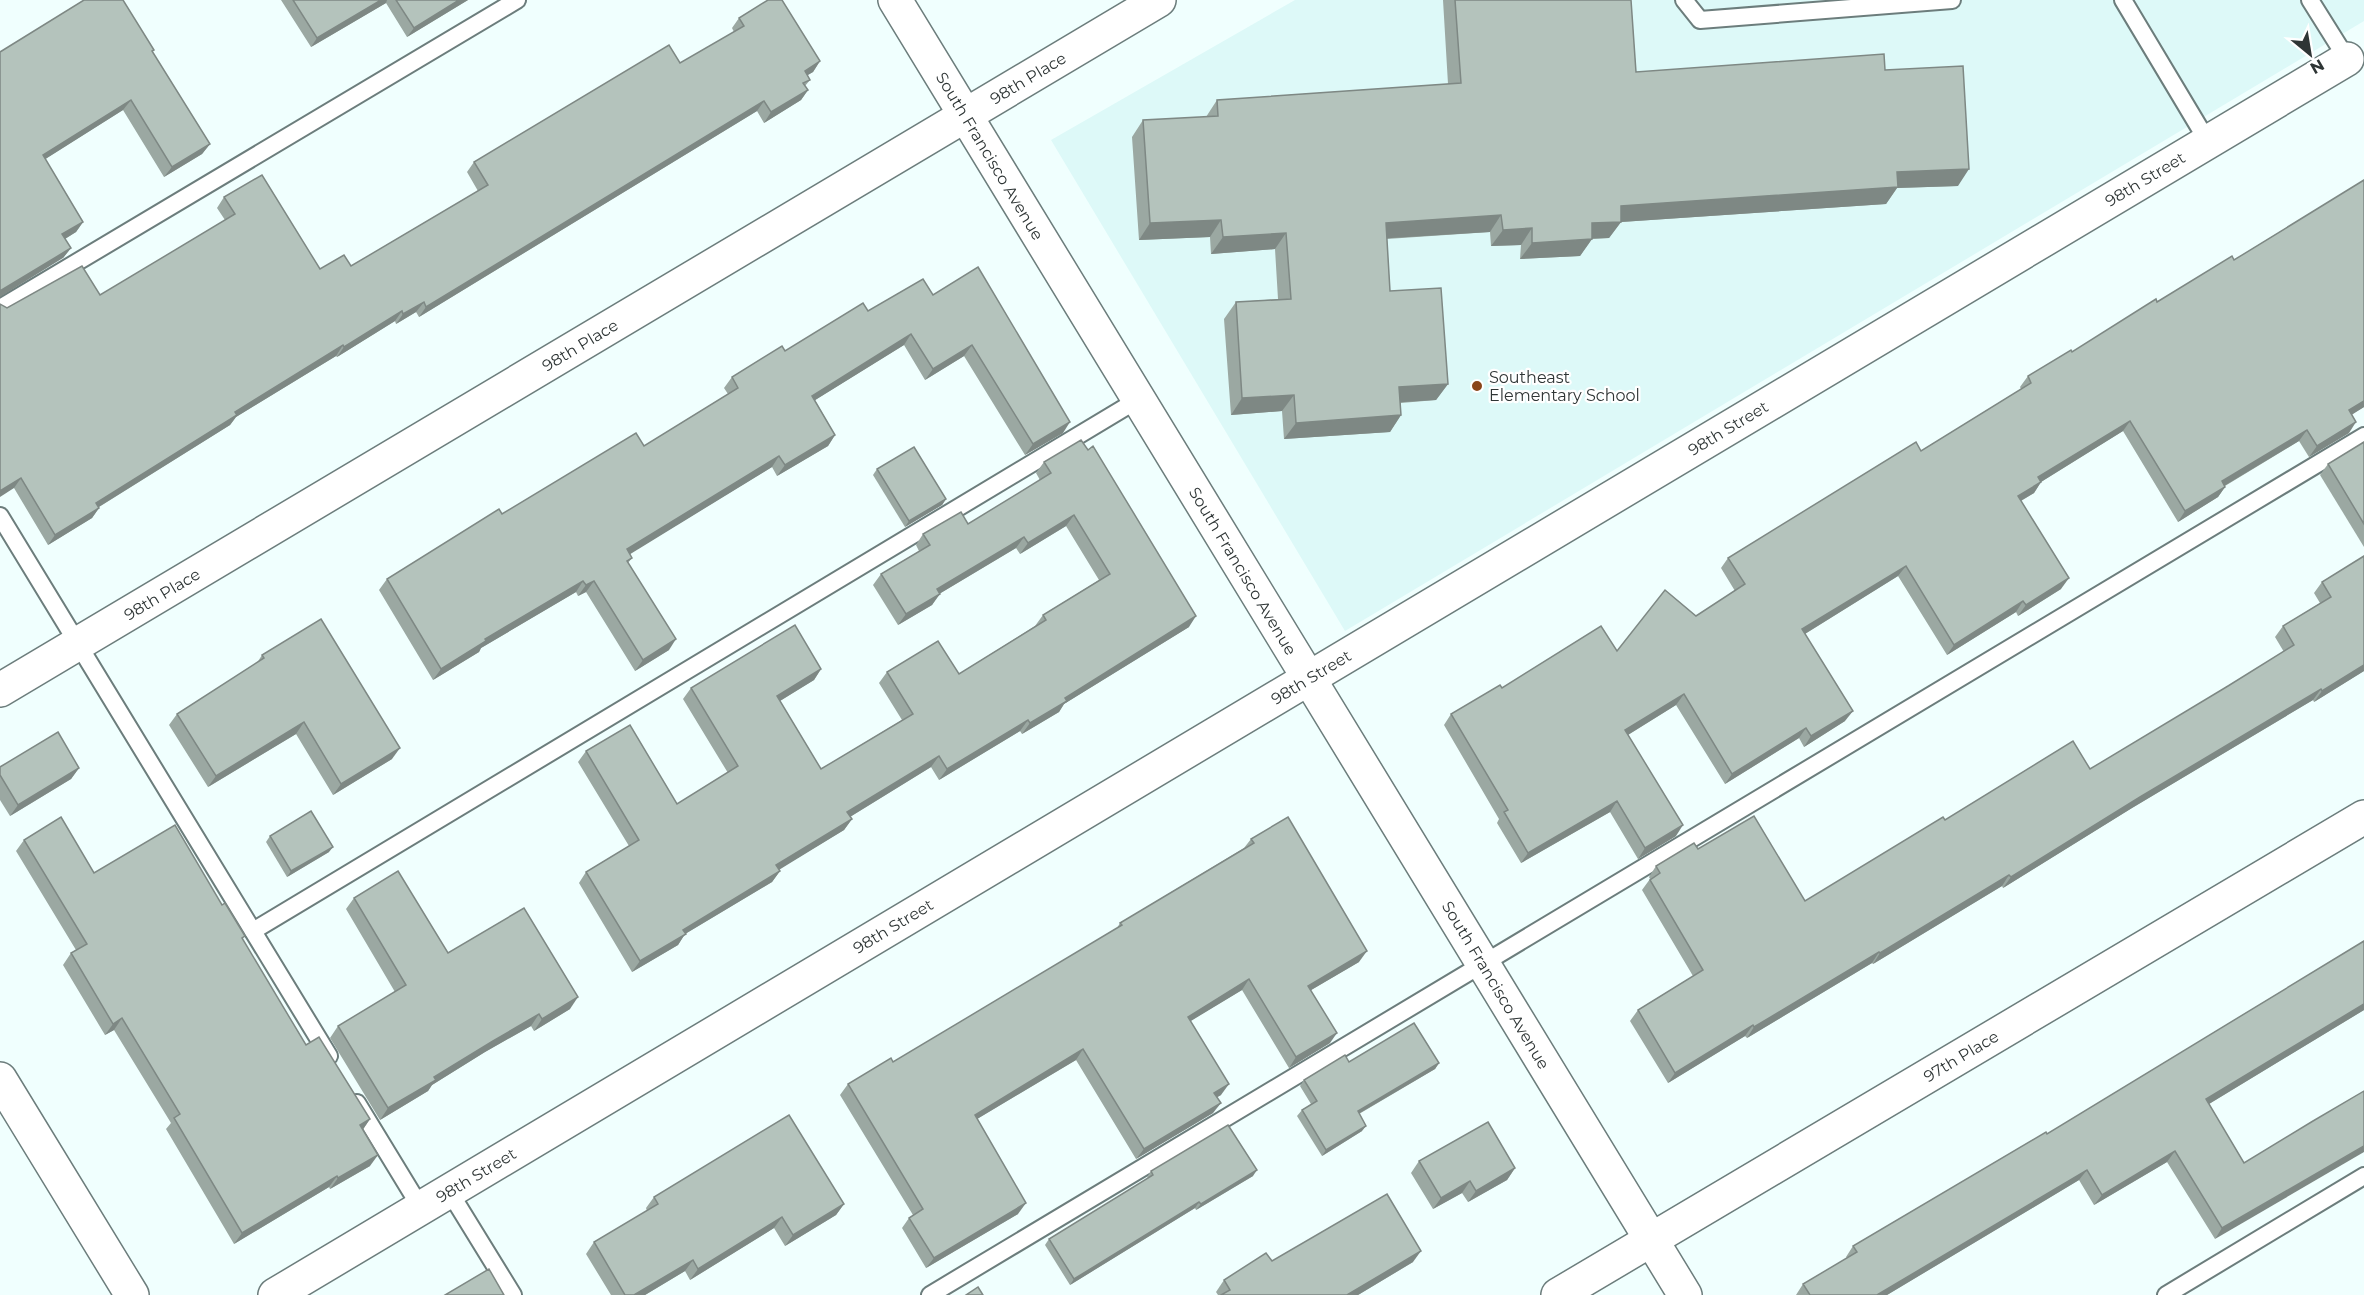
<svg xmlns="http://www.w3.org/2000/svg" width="2364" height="1295" font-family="Montserrat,sans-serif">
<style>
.built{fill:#ddf9f8}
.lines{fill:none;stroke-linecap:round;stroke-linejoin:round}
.lane-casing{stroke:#6c7d7c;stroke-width:20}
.street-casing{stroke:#6c7d7c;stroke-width:36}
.lane{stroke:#fff;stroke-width:16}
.street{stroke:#fff;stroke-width:33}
.wall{fill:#9ba8a2}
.shaded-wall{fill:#7e8884}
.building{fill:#b4c3bc;stroke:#7e8884;stroke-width:1.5}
.poi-dot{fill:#894519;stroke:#fff;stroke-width:2}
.labels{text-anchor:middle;stroke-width:4.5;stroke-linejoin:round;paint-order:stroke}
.street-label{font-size:16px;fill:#2e3535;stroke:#fff}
.poi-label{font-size:16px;fill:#2e3535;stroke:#fff;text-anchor:start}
</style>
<rect width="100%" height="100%" fill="#f0fffe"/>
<path class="built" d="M1295 0H2364V21L1345 631 1051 140Z"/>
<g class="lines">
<defs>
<g id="lane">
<path d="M1684 0 1700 20 1952 0"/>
<path d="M2123 0 2208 142"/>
<path d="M2310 0 2347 59"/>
<path d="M0 308 517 0"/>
<path d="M0 516 329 1056"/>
<path d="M253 931 1139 399"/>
<path d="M357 1103 421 1208"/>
<path d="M449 1191 513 1295"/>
<path d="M930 1295 2364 436"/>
<path d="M2166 1295 2364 1176"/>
</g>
<g id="street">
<path d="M895 0 1685 1295"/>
<path d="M0 690 1159 0"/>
<path d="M0 1079 132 1295"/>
<path d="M275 1295 2347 59"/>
<path d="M1558 1295 2364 817"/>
</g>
</defs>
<use href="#lane" class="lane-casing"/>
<use href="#street" class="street-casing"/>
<use href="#lane" class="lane"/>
<use href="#street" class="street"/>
</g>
<g class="wall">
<path d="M281 0H468L407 37 386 3 311 47Z"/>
<path d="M1443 0H1631L1636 72 1885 70 1958 186 1897 188 1886 204 1621 222 1609 238 1592 239 1580 256 1520 259 1521 245 1491 246 1490 232 1387 239 1390 291 1448 384 1436 400 1401 403V415L1390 432 1284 439 1282 411 1231 415 1224 319 1236 302 1278 299 1275 249 1211 254 1210 237 1139 240 1132 137 1143 120 1206 117 1217 100 1448 84Z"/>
<path d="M739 18 820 61 813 72 807 75 810 80 805 86 808 90 801 100 764 123 757 111 419 317 416 312 396 324 395 321 337 357 336 356 236 417 230 425 99 507V508L92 518 48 545 14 488 7 308 100 295 225 220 217 208 224 197 320 269 351 266 478 191 467 172 474 162 680 63 734 32 732 28Z"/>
<path d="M0 52H152L210 144 202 154 164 177 123 110 45 159 83 222 76 232 65 239 71 248 63 258Z"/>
<path d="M2364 180V407L2352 414 2349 433 2309 457 2299 441 2225 486V487L2218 497 2178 522 2123 431 2041 482 2034 493 2021 501 2061 589 2018 616 2016 612 1947 655 1898 576 1805 634 1845 721 1804 747 1799 738 1725 784 1676 705 1628 735 1676 836 1638 859 1610 812 1521 863 1497 823 1499 819 1444 725 1451 714 1502 688 1617 651 1696 616 1735 591 1721 568 1728 558 1921 451 2021 389 2020 387 2028 376 2072 352 2157 302 2234 260Z"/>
<path d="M933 295 1063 433 1025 455 964 356 925 380 904 345 815 400 835 435 828 446 777 476 772 467 629 554 632 558 628 563 669 650 635 671 586 592 578 596 576 592 481 648 479 652 433 680 379 590 387 579 502 514 644 446 728 394 724 388 732 377 868 311Z"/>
<path d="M2364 442V547L2320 475 2328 464Z"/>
<path d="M1044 462 1189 627 1064 704 1059 712 1022 734 1020 731 939 780 931 767 850 817 852 819 844 830 779 869 780 871 772 882 685 934 678 945 632 972 579 883 586 872 629 846 578 762 586 751 677 804 728 773 683 699 691 688 821 669 814 680 780 701 821 769 902 720 879 683 887 672 959 674 1035 626 1043 615 1099 580 1066 526 1020 554 1016 548 939 594 932 605 898 625 873 585 881 574 919 551 916 545 923 534 968 524 1040 480 1036 473Z"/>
<path d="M877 469 946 499 942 505 905 527 873 475Z"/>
<path d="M2364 556V671L2314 702 2313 700 2132 808 2003 888 2002 886 1873 964 1872 963 1747 1038 1745 1036 1668 1083 1630 1021 1638 1010 1693 976 1642 890 1650 879 1649 877 1656 866 1698 849 1805 901 1945 820 2090 769 2228 686 2284 652 2275 637 2283 626 2320 603 2314 593 2322 582Z"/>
<path d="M262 655 392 759 333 795 296 734 208 787 169 725 177 714 257 663Z"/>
<path d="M0 767 79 768 71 779 10 816 0 800Z"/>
<path d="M270 836 329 852 287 877 266 842Z"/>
<path d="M1251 839 1359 962 1311 990 1330 1043 1289 1068 1242 990 1190 1021 1221 1095 1217 1097 1213 1113 1136 1159 1076 1060 977 1119 1018 1214 926 1268 902 1228 909 1218 913 1215 840 1095 848 1084 893 1062 1117 928 1120 923 1244 848Z"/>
<path d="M24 840 94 873 222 905 306 1045 370 1119 363 1129 370 1166 330 1189 329 1187 234 1244 166 1129 171 1123 114 1030 105 1035 63 965 71 953 76 950 16 851Z"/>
<path d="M354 898 448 953 570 1009 534 1031 531 1026 485 1052 432 1085 428 1091 380 1120 330 1038 338 1026 395 992 346 909Z"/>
<path d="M2364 941V1010L2209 1104 2244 1163 2313 1121 2215 1239 2167 1162 2094 1205 2079 1180 1887 1295H1796L1803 1284 1847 1258 1846 1257 1853 1246 2047 1134Z"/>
<path d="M1349 1062 1439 1063 1435 1069 1359 1114 1362 1131 1322 1156 1297 1116 1302 1110 1311 1104 1300 1086 1304 1080Z"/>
<path d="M1419 1161 1515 1168 1507 1180 1468 1202 1462 1193 1433 1209 1411 1173Z"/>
<path d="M1151 1171 1253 1176 1196 1210 1195 1208 1070 1285 1045 1245 1049 1239 1148 1178 1147 1177Z"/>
<path d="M654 1197 844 1204 836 1215 785 1246 774 1228 690 1280 685 1271 645 1295H611L586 1254 594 1242 647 1211 646 1208Z"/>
<path d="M1272 1261 1413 1262 1358 1295H1218L1216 1292 1224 1280Z"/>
</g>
<g class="shaded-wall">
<path d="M381 0H387L386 3 311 47 317 38Z"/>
<path d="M459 0H468L407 37 414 28Z"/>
<path d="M820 61 813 72 798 81 805 71Z"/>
<path d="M808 90 801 100 764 123 771 112Z"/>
<path d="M131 100 123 110 36 165 43 155Z"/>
<path d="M764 101 757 111 419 317 426 307Z"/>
<path d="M210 144 202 154 164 177 172 167Z"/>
<path d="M1969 169 1958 186 1897 188 1886 204 1621 222 1609 238 1580 239 1592 223 1621 206 1897 172Z"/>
<path d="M1501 215 1490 232 1375 239 1386 223Z"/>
<path d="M1221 220 1210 237 1139 240 1150 223Z"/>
<path d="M83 222 76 232 55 245 62 234Z"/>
<path d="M1532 228 1521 245 1491 246 1503 230Z"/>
<path d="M1286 233 1275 249 1211 254 1223 237Z"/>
<path d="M1592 239 1580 256 1520 259 1532 243Z"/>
<path d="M71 248 63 258 0 297V291Z"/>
<path d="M424 302 416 312 396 324 403 314Z"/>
<path d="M402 311 395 321 337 357 344 347Z"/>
<path d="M911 334 904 345 804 407 812 396Z"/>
<path d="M343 345 336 356 236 417 230 425 89 513 96 503 235 412Z"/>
<path d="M972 345 964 356 925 380 933 369Z"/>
<path d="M1448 384 1436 400 1388 403 1399 387Z"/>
<path d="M1294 395 1282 411 1231 415 1242 398Z"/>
<path d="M2364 401V407L2342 421 2349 410Z"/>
<path d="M1401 415 1390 432 1284 439 1296 423Z"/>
<path d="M2130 421 2123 431 2031 488 2038 477Z"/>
<path d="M1070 422 1063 433 1025 455 1033 444Z"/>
<path d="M2356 422 2349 433 2309 457 2317 446Z"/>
<path d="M2307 430 2299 441 2214 492 2222 481Z"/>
<path d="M835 435 828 446 777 476 785 465Z"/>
<path d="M779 456 772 467 619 561 627 549Z"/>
<path d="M21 478 14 488 0 497V491Z"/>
<path d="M2041 482 2034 493 2010 507 2018 496Z"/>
<path d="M2225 487 2218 497 2178 522 2185 511Z"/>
<path d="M946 499 942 505 905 527 909 521Z"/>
<path d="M99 508 92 518 48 545 55 535Z"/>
<path d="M1074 515 1066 526 1020 554 1028 543Z"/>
<path d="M1024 537 1016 548 929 600 937 589Z"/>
<path d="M1906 566 1898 576 1795 640 1802 629Z"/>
<path d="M2069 578 2061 589 2018 616 2026 605Z"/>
<path d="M583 581 576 592 481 648 479 652 433 680 441 669 485 639Z"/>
<path d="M594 581 586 592 578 596 586 585Z"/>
<path d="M940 594 932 605 898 625 906 614Z"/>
<path d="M2023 601 2016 612 1947 655 1954 645Z"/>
<path d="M1196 616 1189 627 1064 704 1059 712 1022 734 1030 723 1065 698Z"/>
<path d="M676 639 669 650 635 671 643 660Z"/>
<path d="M2364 665V671L2314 702 2322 691Z"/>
<path d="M821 669 814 680 770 707 777 696Z"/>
<path d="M2321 689 2313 700 2132 808 2003 888 2011 877 2140 797Z"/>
<path d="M1684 694 1676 705 1618 741 1625 730Z"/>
<path d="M1853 711 1845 721 1804 747 1811 736Z"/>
<path d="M1028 720 1020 731 939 780 947 769Z"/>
<path d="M304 722 296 734 208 787 216 776Z"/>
<path d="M1806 728 1799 738 1725 784 1732 774Z"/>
<path d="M400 748 392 759 333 795 341 784Z"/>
<path d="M939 756 931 767 840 823 847 812Z"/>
<path d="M79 768 71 779 10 816 18 805Z"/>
<path d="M1617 801 1610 812 1521 863 1528 853Z"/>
<path d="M852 819 844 830 769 876 776 865Z"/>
<path d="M1683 825 1676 836 1638 859 1645 848Z"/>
<path d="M333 847 329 852 287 877 291 871Z"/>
<path d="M780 871 772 882 685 934 678 945 632 972 640 961 683 930Z"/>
<path d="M2009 875 2002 886 1873 964 1880 953Z"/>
<path d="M1367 951 1359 962 1301 996 1308 986Z"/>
<path d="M1879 952 1872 963 1747 1038 1754 1027Z"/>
<path d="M1249 979 1242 990 1181 1027 1188 1017Z"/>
<path d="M578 997 570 1009 534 1031 542 1019Z"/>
<path d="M2364 1004V1010L2199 1110 2206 1099Z"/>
<path d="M539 1014 531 1026 485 1052 432 1085 428 1091 380 1120 388 1108 434 1077 493 1041Z"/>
<path d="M122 1018 114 1030 105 1035 113 1024Z"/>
<path d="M1753 1025 1745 1036 1668 1083 1675 1073Z"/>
<path d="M1337 1033 1330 1043 1289 1068 1296 1057Z"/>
<path d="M1083 1049 1076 1060 967 1125 975 1115Z"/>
<path d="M1439 1063 1435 1069 1353 1117 1358 1111Z"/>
<path d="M1229 1084 1221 1095 1207 1103 1214 1093Z"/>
<path d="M1221 1103 1213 1113 1136 1159 1144 1149Z"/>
<path d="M370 1119 362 1131 360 1125Z"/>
<path d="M1366 1126 1362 1131 1322 1156 1326 1150Z"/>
<path d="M2364 1146V1152L2215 1239 2222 1228Z"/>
<path d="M2175 1151 2167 1162 2094 1205 2102 1195Z"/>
<path d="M378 1155 370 1166 330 1189 338 1178Z"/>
<path d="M1515 1168 1507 1180 1468 1202 1476 1191Z"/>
<path d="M1257 1170 1253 1176 1196 1210 1201 1204Z"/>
<path d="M2087 1170 2079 1180 1887 1295H1877Z"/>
<path d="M337 1176 329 1187 234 1244 242 1233Z"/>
<path d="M1470 1181 1462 1193 1433 1209 1441 1198Z"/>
<path d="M1199 1202 1195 1208 1070 1285 1074 1279Z"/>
<path d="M1026 1203 1018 1214 926 1268 934 1258Z"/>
<path d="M844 1204 836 1215 785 1246 793 1235Z"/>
<path d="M782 1217 774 1228 690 1280 698 1269Z"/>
<path d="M1421 1251 1413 1262 1358 1295H1347Z"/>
<path d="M693 1260 685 1271 645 1295H634Z"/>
</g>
<g class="building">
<path d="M84 0H123L154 50 152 51 210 144 172 167 131 100 43 155 83 222 62 234 71 248 0 291V52Z"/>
<path d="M293 0H381L317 38Z"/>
<path d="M396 0H459L414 28Z"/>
<path d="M768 0H782L820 61 805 71 810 80 803 83 808 90 771 112 764 101 426 307 424 302 403 314 402 311 344 347 343 345 235 412 237 415 96 503 99 508 55 535 21 478 0 491V304L7 308 82 266 100 295 235 214 224 197 262 175 320 269 344 255 351 266 488 185 474 162 669 45 680 63 744 26 739 18Z"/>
<path d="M1455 0H1631L1636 72 1884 54 1885 70 1963 66 1969 169 1897 172 1898 187 1621 206V222L1592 223V239L1532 243V228L1503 230 1501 215 1386 223 1390 291 1441 288 1448 384 1399 387 1401 415 1296 423 1294 395 1242 398 1236 302 1291 299 1286 233 1223 237 1221 220 1150 223 1143 120 1218 116 1217 100 1461 83Z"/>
<path d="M2364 180V401L2349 410 2356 422 2317 446 2307 430 2222 481 2225 487 2185 511 2130 421 2038 477 2041 482 2018 496 2069 578 2026 605 2023 601 1954 645 1906 566 1802 629 1853 711 1811 736 1806 728 1732 774 1684 694 1625 730 1683 825 1645 848 1617 801 1528 853 1504 812 1508 810 1451 714 1500 685 1502 688 1601 626 1617 651 1665 590 1696 616 1745 584 1728 558 1916 442 1921 451 2031 383 2028 376 2071 350 2072 352 2156 299 2157 302 2232 256 2234 260Z"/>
<path d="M978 267 1070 422 1033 444 972 345 933 369 911 334 812 396 835 435 785 465 779 456 627 549 632 558 627 561 676 639 643 660 594 581 586 585 583 581 485 639 486 641 441 669 387 579 499 509 502 514 636 433 644 446 738 388 732 377 782 346 785 351 863 303 868 311 923 279 933 295Z"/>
<path d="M1081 440 1088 450 1093 446 1196 616 1065 698 1067 701 1030 723 1028 720 947 769 939 756 847 812 852 819 776 865 780 871 683 930 686 934 640 961 586 872 639 840 586 751 630 725 677 804 738 766 691 688 795 625 821 669 777 696 821 769 913 714 887 672 938 641 959 674 1046 620 1043 615 1110 574 1074 515 1028 543 1024 537 937 589 940 594 906 614 881 574 930 545 923 534 961 512 968 524 1051 473 1044 462Z"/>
<path d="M2364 442V524L2328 464Z"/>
<path d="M914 447 946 499 909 521 877 469Z"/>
<path d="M2364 556V665L2322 691 2321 689 2140 797 2011 877 2009 875 1880 953 1879 952 1754 1027 1753 1025 1675 1073 1638 1010 1703 970 1650 880 1660 873 1656 866 1694 843 1698 849 1754 816 1805 901 1943 817 1945 820 2073 741 2090 769 2228 686 2294 645 2283 626 2331 597 2322 582Z"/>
<path d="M321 619 400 748 341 784 304 722 216 776 177 714 264 658 262 655Z"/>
<path d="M58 732 79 768 18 805 0 775V767Z"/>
<path d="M311 811 333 847 291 871 270 836Z"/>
<path d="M61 817 94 873 175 825 222 905 225 903 245 936 242 938 306 1045 319 1037 370 1119 360 1125 378 1155 338 1178 337 1176 242 1233 174 1118 180 1114 122 1018 113 1024 71 953 87 944 24 840Z"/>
<path d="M1288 817 1367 951 1308 986 1337 1033 1296 1057 1249 979 1188 1017 1229 1084 1214 1093 1221 1103 1144 1149 1083 1049 975 1115 1026 1203 934 1258 909 1218 923 1209 848 1084 891 1058 893 1062 1122 925 1120 923 1254 843 1251 839Z"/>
<path d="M398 871 448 953 524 908 578 997 542 1019 539 1014 493 1041 434 1077 436 1080 388 1108 338 1026 406 985 354 898Z"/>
<path d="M2364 941V1004L2206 1099 2244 1163 2313 1121 2364 1091V1146L2222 1228 2175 1151 2102 1195 2087 1170 1877 1295H1810L1803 1284 1857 1252 1853 1246 2046 1132 2047 1134Z"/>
<path d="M1414 1023 1439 1063 1358 1111 1366 1126 1326 1150 1302 1110 1317 1101 1304 1080 1345 1055 1349 1062Z"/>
<path d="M789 1115 844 1204 793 1235 782 1217 698 1269 693 1260 634 1295H625L594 1242 658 1204 654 1197Z"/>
<path d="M1488 1122 1515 1168 1476 1191 1470 1181 1441 1198 1419 1161Z"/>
<path d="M1228 1125 1257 1170 1201 1204 1199 1202 1074 1279 1049 1239 1153 1175 1151 1171Z"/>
<path d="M1387 1194 1421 1251 1347 1295H1221L1230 1290 1224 1280 1266 1253 1272 1261Z"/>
<path d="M489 1269 504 1295H445Z"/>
<path d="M978 1287 983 1295H966Z"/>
</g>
<circle class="poi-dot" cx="1477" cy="386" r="6"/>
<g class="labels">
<g class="street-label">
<text transform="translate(1028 78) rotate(-31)" y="6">98th Place</text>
<text transform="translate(990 156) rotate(59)" y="6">South Francisco Avenue</text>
<text transform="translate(2145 179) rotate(-31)" y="6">98th Street</text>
<text transform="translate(580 345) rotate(-31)" y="6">98th Place</text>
<text transform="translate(1728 428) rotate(-31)" y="6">98th Street</text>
<text transform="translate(1243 571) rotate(59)" y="6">South Francisco Avenue</text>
<text transform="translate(162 594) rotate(-31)" y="6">98th Place</text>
<text transform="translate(1311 677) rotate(-31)" y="6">98th Street</text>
<text transform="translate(893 926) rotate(-31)" y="6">98th Street</text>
<text transform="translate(1496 985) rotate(59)" y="6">South Francisco Avenue</text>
<text transform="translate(1961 1056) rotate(-31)" y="6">97th Place</text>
<text transform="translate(476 1175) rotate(-31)" y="6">98th Street</text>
</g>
<g class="poi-label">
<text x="1489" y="383">Southeast<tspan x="1489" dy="18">Elementary School</tspan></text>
</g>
</g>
<g transform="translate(2310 54) rotate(150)" stroke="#ffffff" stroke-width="4.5" paint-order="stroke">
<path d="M0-4.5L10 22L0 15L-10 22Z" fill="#2e3535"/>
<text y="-9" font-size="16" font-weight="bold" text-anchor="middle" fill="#2e3535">N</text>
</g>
</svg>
